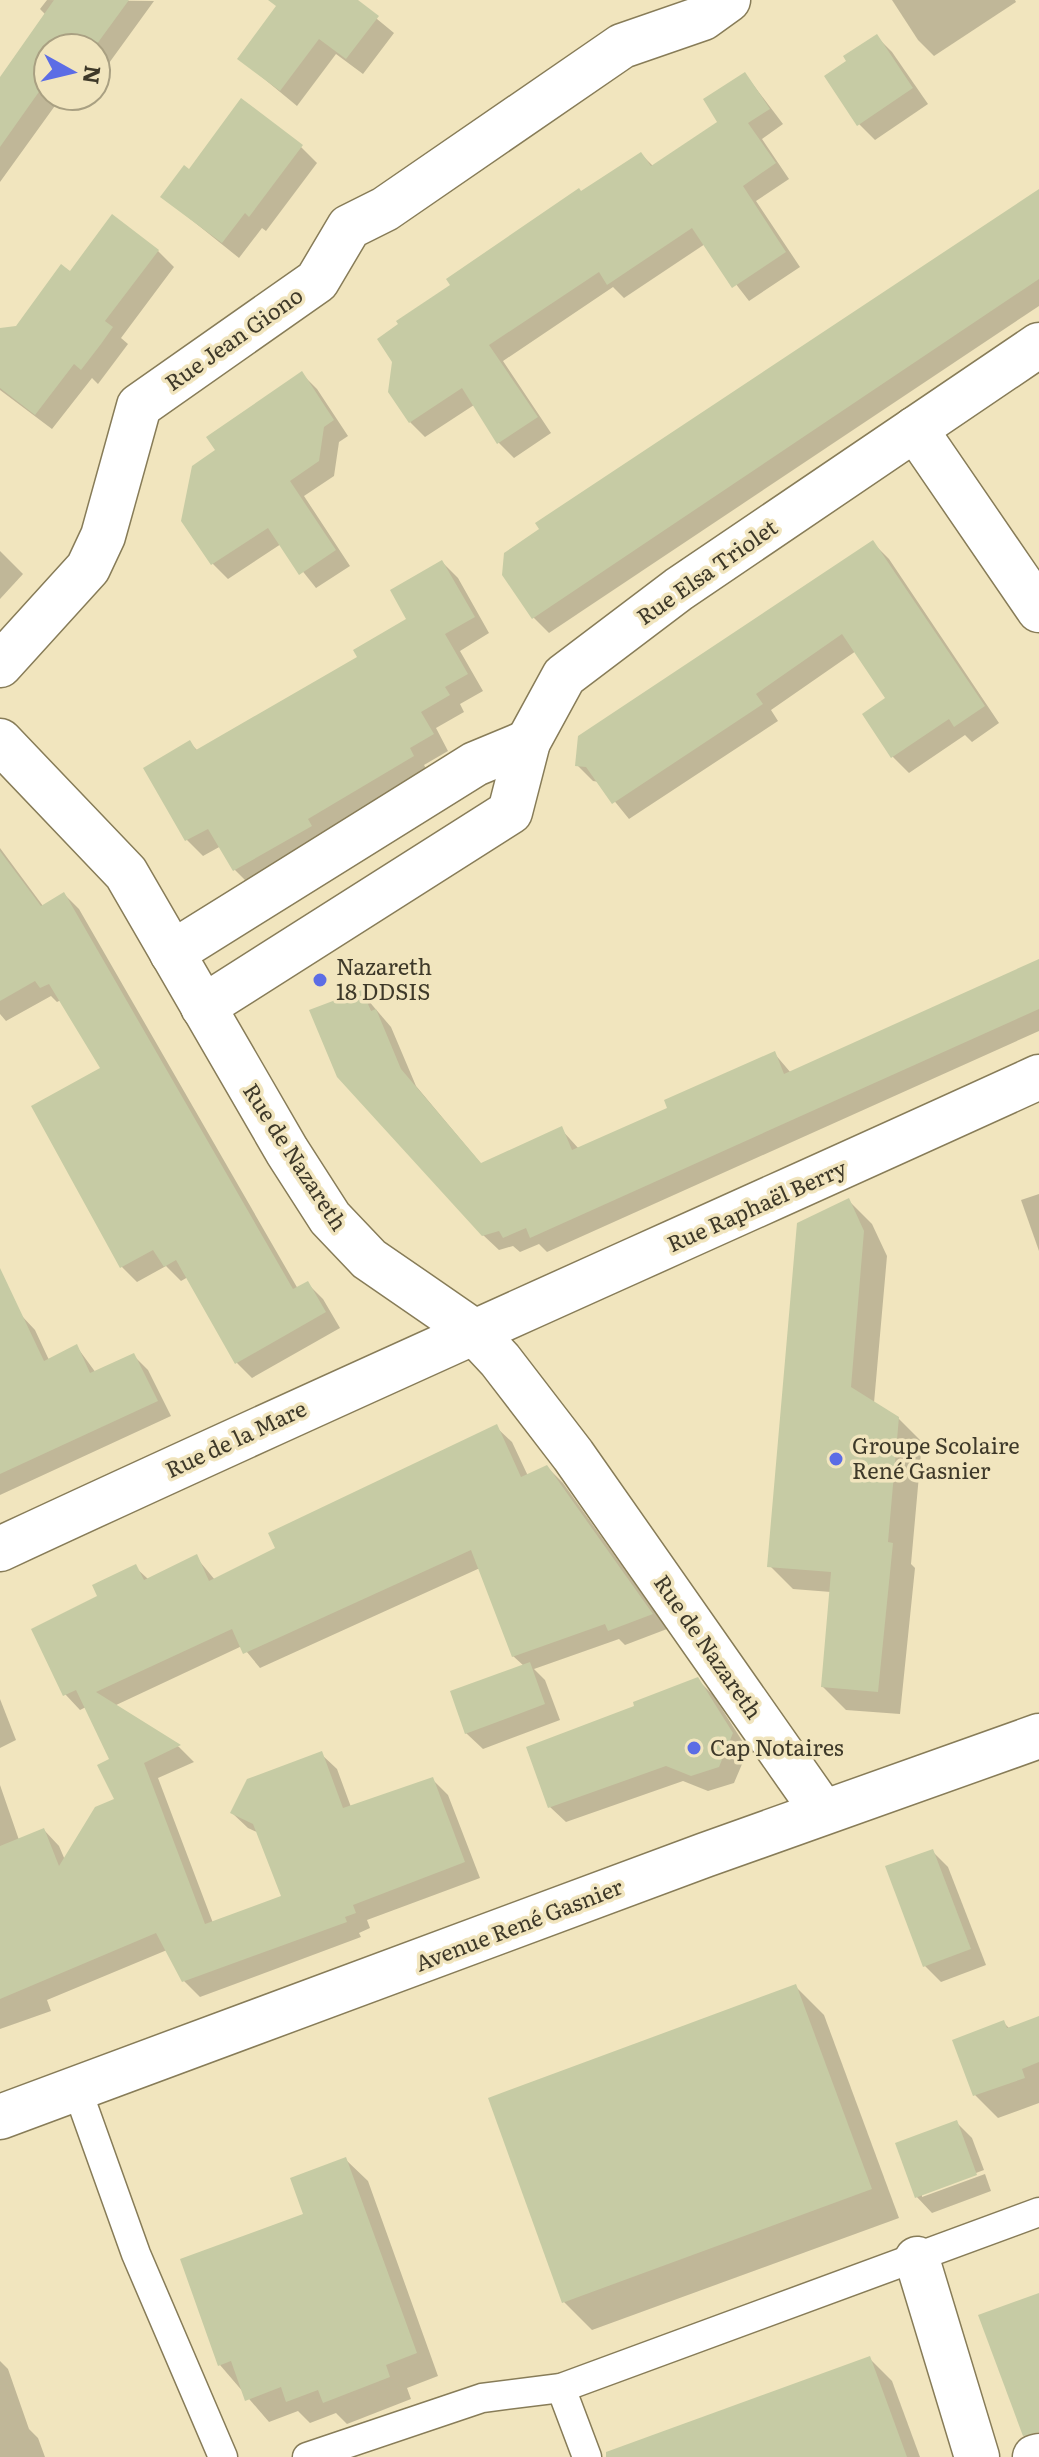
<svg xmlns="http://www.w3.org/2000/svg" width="1039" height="2457" font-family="Literata,serif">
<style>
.shadow{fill:#0003}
.building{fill:#c6cba4}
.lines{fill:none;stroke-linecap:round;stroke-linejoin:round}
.lane-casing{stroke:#877c58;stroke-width:31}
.street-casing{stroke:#877c58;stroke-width:47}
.secondary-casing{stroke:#877c58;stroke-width:47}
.lane{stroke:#fff;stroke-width:28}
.street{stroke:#fff;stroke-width:44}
.secondary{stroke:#fff;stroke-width:44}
.poi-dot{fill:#5c6de5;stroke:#f1e5be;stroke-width:3}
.labels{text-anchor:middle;stroke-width:7;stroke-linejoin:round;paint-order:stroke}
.street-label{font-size:22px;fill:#3e3929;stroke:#f1e5be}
.poi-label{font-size:22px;fill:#3e3929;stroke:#f1e5be;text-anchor:start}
</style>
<rect width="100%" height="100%" fill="#f1e5be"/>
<g class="shadow">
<path d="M47 0 154 1 96 81V48H48V96H62L0 182V80L46 15 40 9Z"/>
<path d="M283 0H354L394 33 363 74 336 54 297 106 240 59Z"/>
<path d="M892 0H1015L1016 2 934 56 918 40Z"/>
<path d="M876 36 892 52 928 104 875 140 859 124Z"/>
<path d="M745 74 783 124 762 139 789 179 756 201 800 267 749 301 705 244 624 298 613 287 503 361 551 433 514 458 499 443 474 405 425 437 410 422 582 193 641 154 654 167 720 123Z"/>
<path d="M301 147 317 163 266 231 262 228 239 258 163 197 189 172Z"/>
<path d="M1039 190V306L549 633 533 617Z"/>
<path d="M158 251 174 267 121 338 128 344 98 384 92 378 52 429 0 390V330L17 328 71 273Z"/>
<path d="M302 374 317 389 348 436 339 442 334 476 304 496 350 566 316 588 281 544 228 579 213 564 184 520 218 451Z"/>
<path d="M873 543 889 559 999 723 972 742 965 735 909 773 893 757 865 714 888 699 856 651 771 710 778 721 629 819 599 782 593 781 577 765Z"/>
<path d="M0 551 23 574 0 599Z"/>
<path d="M442 562 458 578 489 633 460 651 483 691 460 704 464 712 436 728 448 751 424 765 428 772 251 886 235 870 221 846 203 856 187 840 190 743 198 751 360 658 409 620Z"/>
<path d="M0 848 43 906 64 894 79 909 298 1289 308 1284 323 1299 340 1328 252 1378 237 1363 188 1277 181 1281 166 1266 137 1282 122 1267 103 1069 61 1000 57 1002 51 996 6 1021 0 1014Z"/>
<path d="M1039 961V1031L547 1252 539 1244 520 1252 513 1246 499 1250 483 1235 361 992 391 1027 416 1086 482 1165 561 1129 579 1149 670 1109 774 1053 791 1073Z"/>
<path d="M1039 1194V1251L1021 1200Z"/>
<path d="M849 1201 872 1224 887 1256 874 1403 898 1418 922 1442 911 1564 915 1568 900 1714 846 1710 823 1687 831 1592 793 1589 770 1566Z"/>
<path d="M21 1315 35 1330 49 1360 77 1347 96 1373 133 1355 148 1370 171 1416 0 1495V1326Z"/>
<path d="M496 1427 512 1442 528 1476 547 1467 563 1483 667 1629 625 1645 619 1639 534 1669 545 1680 560 1720 483 1749 466 1733 524 1666 513 1656 480 1568 260 1668 242 1646 114 1706 179 1747 194 1762 158 1778 213 1923 284 1898 259 1833 248 1828 232 1813 321 1754 337 1769 351 1807 433 1780 448 1795 480 1878 367 1920 370 1928 359 1933 361 1937 200 1997 184 1981 167 1950 47 2000 51 2011 0 2029V1785L19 1840 44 1830 59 1846 65 1860 116 1800 111 1760 86 1707 80 1710 65 1694 100 1597 135 1567 148 1579 196 1557 215 1580 278 1549Z"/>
<path d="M698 1680 713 1695 748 1750 734 1783 708 1791 683 1781 566 1822 550 1807 637 1707Z"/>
<path d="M0 1699 16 1740 0 1748Z"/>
<path d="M932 1851 948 1867 986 1965 941 1982 925 1966Z"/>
<path d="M796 1987 824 2015 899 2218 592 2330 564 2302Z"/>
<path d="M1039 2018V2103L998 2118 975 2095 1004 2023 1010 2029Z"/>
<path d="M956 2122 972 2138 984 2170 922 2193V2197L985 2174 991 2191 932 2213 916 2196Z"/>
<path d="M345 2159 368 2181 438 2376 407 2388 411 2399 347 2424 336 2413 310 2423 298 2411 269 2422 220 2365 305 2215Z"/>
<path d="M869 2358 892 2381 920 2457H664Z"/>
<path d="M0 2361 8 2369 29 2429 38 2438 45 2457H0Z"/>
</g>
<g class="building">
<path d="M54 0H129L94 48H48V79L0 147V77Z"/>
<path d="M268 0H358L379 16 346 59 319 39 280 91 237 59 276 6Z"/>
<path d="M877 34 913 88 857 126 824 76 846 61 843 56Z"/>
<path d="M745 72 770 109 748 123 776 163 743 186 786 252 732 288 692 228 607 285 599 272 489 345 538 417 497 444 462 388 409 423 388 392 392 362 377 339 398 324 396 321 450 285 446 279 579 188 581 191 641 152 651 166 717 122 703 99Z"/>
<path d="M241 98 303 145 249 217 245 213 222 243 160 197 184 165 189 169Z"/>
<path d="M1039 189V279L532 619 502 575 504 553 539 529 535 523Z"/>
<path d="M112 214 159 250 105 321 113 327 101 344 81 370 74 364 35 415 0 388V328L16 326 61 264 70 271Z"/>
<path d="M302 371 334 420 324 427 319 461 290 481 336 550 299 575 268 528 211 565 181 521 192 466 215 450 206 437Z"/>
<path d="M873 540 985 706 954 727 949 719 891 758 862 714 885 698 842 634 756 694 763 704 612 804 586 767 575 766 578 736Z"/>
<path d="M442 560 475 617 445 634 468 674 445 687 450 695 421 712 434 734 410 748 414 756 308 819 312 826 233 871 208 829 185 841 143 768 190 740 196 750 357 657 353 650 406 619 390 590Z"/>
<path d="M0 851 41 906 64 892 293 1289 308 1281 326 1312 235 1364 176 1260 164 1267 153 1250 120 1268 31 1106 100 1068 49 984 40 988 35 981 0 1001Z"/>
<path d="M1039 959V1009L530 1238 526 1228 503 1238 499 1231 482 1236 337 1077 309 1010 362 990 371 1011 376 1009 401 1069 481 1163 562 1126 572 1150 667 1108 664 1100 775 1051 784 1074Z"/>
<path d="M849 1198 864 1231 851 1387 899 1417 888 1542 893 1543 878 1692 821 1687 831 1572 767 1567 797 1223Z"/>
<path d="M0 1268 44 1361 77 1344 90 1373 134 1353 158 1401 0 1474Z"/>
<path d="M497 1424 521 1477 547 1465 653 1614 608 1631 605 1624 512 1657 471 1550 243 1654 232 1629 96 1692 181 1745 144 1763 205 1924 281 1896 253 1824 230 1813 247 1779 322 1751 343 1808 433 1777 465 1862 353 1905 356 1913 345 1917 347 1922 182 1982 156 1933 0 1999V1846L44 1828 59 1866 95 1807 114 1799 97 1765 109 1759 76 1690 63 1696 31 1629 97 1596 92 1585 136 1564 144 1580 197 1554 209 1581 275 1548 268 1533Z"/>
<path d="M530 1662 545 1704 465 1734 450 1691Z"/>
<path d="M698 1677 733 1733 719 1767 691 1776 666 1766 548 1808 526 1747 634 1706 633 1702Z"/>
<path d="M933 1849 971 1949 923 1967 885 1866Z"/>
<path d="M796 1984 872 2189 562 2303 488 2098Z"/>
<path d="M1039 2016V2062L1022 2069 1025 2078 973 2096 952 2040 1004 2020 1007 2028Z"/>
<path d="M957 2120 977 2175 915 2198 895 2143Z"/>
<path d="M346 2157 417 2353 386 2365 390 2377 323 2403 318 2390 286 2402 281 2387 245 2401 231 2361 218 2366 180 2259 303 2214 290 2178Z"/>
<path d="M1039 2293V2432L1023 2436 978 2315Z"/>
<path d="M870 2356 907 2457H606V2452Z"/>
</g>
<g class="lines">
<defs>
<g id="lane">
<path d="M77 2089 136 2254 223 2457"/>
<path d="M561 2388 587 2457"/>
<path d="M307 2457 482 2398 561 2388 1039 2212"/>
</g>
<g id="street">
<path d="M915 429 1039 610"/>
<path d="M0 665 88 568 103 536 139 406 317 281 349 227 385 209 622 46 703 18 728 0"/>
<path d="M0 741 126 873 287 1151 330 1218 369 1259 472 1330 500 1360 573 1455 823 1812"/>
<path d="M172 953 475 764 528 742"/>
<path d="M203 1007 510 812 528 742 564 676 679 589 1039 345"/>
<path d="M0 1549C345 1388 693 1235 1039 1077"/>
<path d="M917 2259 977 2457"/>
<path d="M1035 2457 1039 2456"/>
</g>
<path id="secondary" d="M0 2117 705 1855 1039 1736"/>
</defs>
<use href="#lane" class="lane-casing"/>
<use href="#street" class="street-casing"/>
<use href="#secondary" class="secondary-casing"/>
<use href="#lane" class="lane"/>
<use href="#street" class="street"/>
<use href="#secondary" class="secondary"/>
</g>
<g class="poi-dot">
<circle cx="320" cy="980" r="8"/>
<circle cx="836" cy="1459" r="8"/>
<circle cx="694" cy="1748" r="8"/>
</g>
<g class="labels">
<g class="street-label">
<text transform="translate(234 339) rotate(-35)" y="8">Rue Jean Giono</text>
<text transform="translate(707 572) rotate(-35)" y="8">Rue Elsa Triolet</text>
<text transform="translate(295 1157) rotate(57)" y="8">Rue de Nazareth</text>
<text transform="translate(757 1206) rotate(-24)" y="8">Rue Raphaël Berry</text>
<text transform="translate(236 1439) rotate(-25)" y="8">Rue de la Mare</text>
<text transform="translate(708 1647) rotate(55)" y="8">Rue de Nazareth</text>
<text transform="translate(519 1925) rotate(-21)" y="8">Avenue René Gasnier</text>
</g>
<g class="poi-label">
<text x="336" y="975">Nazareth<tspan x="336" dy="25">18 DDSIS</tspan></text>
<text x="852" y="1454">Groupe Scolaire<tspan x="852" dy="25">René Gasnier</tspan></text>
<text x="710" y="1756">Cap Notaires</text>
</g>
</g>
<g transform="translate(72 72) rotate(98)"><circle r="38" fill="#f1e5be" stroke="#a9a082" stroke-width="2"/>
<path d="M0-6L14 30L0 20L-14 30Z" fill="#5c6de5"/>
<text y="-12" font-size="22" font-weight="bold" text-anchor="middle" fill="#3e3929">N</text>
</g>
</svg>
